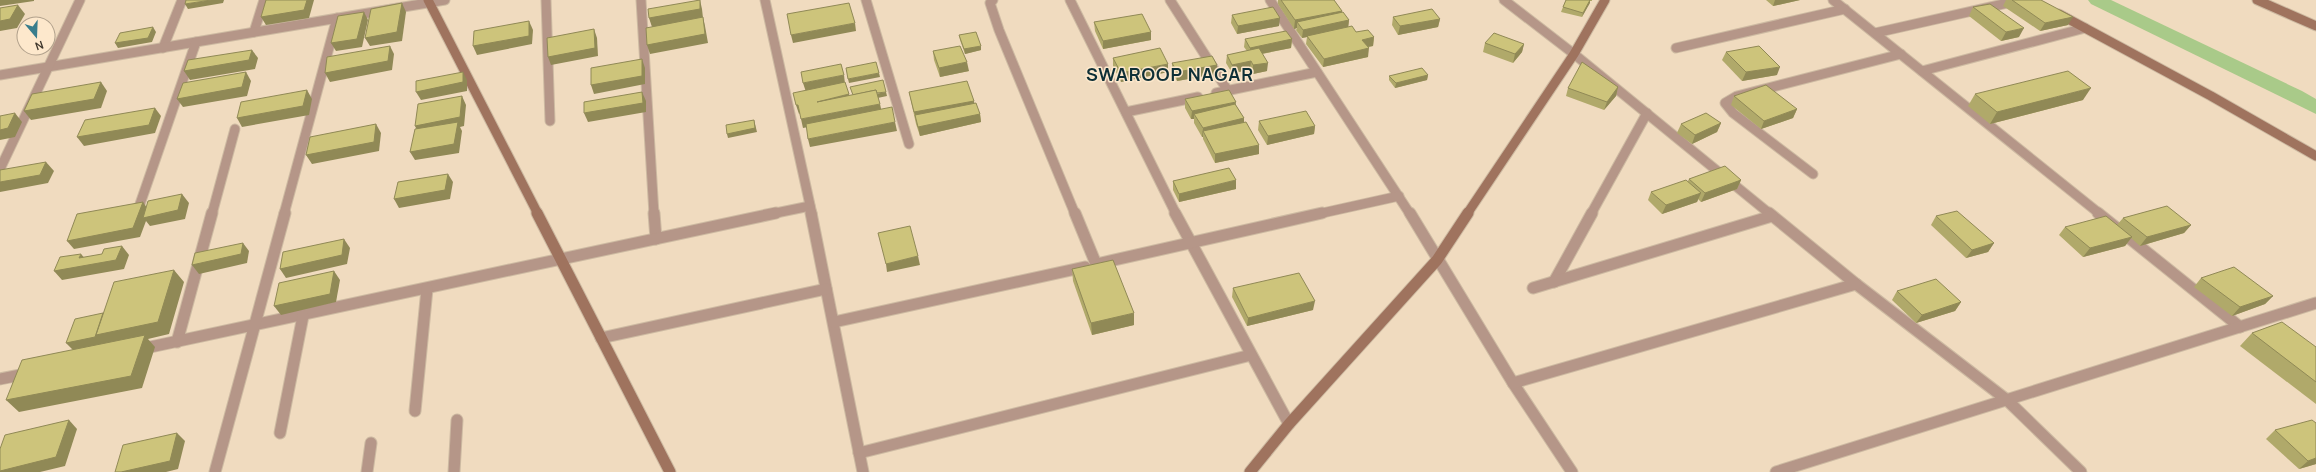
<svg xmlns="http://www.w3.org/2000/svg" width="2316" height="472" font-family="Manrope,sans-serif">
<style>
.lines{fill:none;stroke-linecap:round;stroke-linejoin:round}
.canal{fill:#a9ca89;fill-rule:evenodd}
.street-far1-casing{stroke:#cdbaa2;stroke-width:11}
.street-casing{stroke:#cdbaa2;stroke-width:13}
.secondary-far1-casing{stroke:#cdbaa2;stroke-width:11}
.secondary-casing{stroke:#cdbaa2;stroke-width:13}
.street-far1{stroke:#b59688;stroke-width:9}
.street{stroke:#b59688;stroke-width:11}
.secondary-far1{stroke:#9f735e;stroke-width:9}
.secondary{stroke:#9f735e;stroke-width:11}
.wall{fill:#b0a96a}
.shaded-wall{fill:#908956}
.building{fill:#cdc47b;stroke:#908956}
.labels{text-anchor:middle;stroke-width:3;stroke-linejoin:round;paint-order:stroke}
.district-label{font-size:18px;font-weight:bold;letter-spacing:1px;fill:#0e2f36;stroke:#fde8cc}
</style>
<rect width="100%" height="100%" fill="#f0dbbf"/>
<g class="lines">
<path class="canal" d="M2088 0H2111L2302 91 2316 99V114L2091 4Z"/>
<defs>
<g id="street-far1">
<path d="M546 0 550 121"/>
<path d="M641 0 654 214"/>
<path d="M765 0 812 214"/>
<path d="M866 0 909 144"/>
<path d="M993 0 990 3 999 30 1075 214"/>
<path d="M1070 0 1176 214"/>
<path d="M1170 0 1228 91"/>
<path d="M1270 0 1410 214"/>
<path d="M1504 0 1574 54 1770 214"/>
<path d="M1833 0 2100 214"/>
<path d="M254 32 264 0"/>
<path d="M1875 33 2021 0"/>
<path d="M163 48 182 0"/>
<path d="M1676 48 1845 9"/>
<path d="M1922 71 2085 28"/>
<path d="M0 75 445 0"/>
<path d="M1216 93 1317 72"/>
<path d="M1126 112 1198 97"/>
<path d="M0 169 80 0"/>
<path d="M1813 174 1733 113 1725 103 1737 96 1901 54"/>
<path d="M140 204 196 42"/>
<path d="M212 214 235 129"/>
<path d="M284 214 337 18"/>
<path d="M771 214 810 206"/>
<path d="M1318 214 1399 196"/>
<path d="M1591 214 1647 113"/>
</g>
<g id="street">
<path d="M654 213 656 239"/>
<path d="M811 213 863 472"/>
<path d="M1075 213 1096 264"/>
<path d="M1175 213 1289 424"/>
<path d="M1410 213 1513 383 1572 472"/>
<path d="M1769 213 1856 284 2007 400 2081 472"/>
<path d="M2098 213 2240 327"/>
<path d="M1101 263 1322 213"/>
<path d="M1554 282 1592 213"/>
<path d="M1533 288 1772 216"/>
<path d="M834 322 1085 267"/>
<path d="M601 338 826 289"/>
<path d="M177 342 212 213"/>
<path d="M141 349 776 213"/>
<path d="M0 379 30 373"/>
<path d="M1513 383 1856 284"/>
<path d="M415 411 427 289"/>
<path d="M280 433 303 316"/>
<path d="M859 453 1251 355"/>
<path d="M215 472 285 213"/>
<path d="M367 472 371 443"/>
<path d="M454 472 457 420"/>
<path d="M1776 472 2316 303"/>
</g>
<g id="secondary-far1">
<path d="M428 0 538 214"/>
<path d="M2257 0 2316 26"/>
<path d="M2059 14 2211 96 2316 156"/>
<path d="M1467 214 1574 54 1605 0"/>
</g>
<g id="secondary">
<path d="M537 213 670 472"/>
<path d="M1250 472 1289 424 1437 260 1468 213"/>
</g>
</defs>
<use href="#street-far1" class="street-far1-casing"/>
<use href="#street" class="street-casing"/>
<use href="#secondary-far1" class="secondary-far1-casing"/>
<use href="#secondary" class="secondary-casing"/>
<use href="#street-far1" class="street-far1"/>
<use href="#street" class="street"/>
<use href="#secondary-far1" class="secondary-far1"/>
<use href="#secondary" class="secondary"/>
</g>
<g class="wall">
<path d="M1278 0H1334L1342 12 1349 20 1348 27 1356 32 1374 37 1373 46 1368 47V57L1323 67 1306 44 1307 37 1302 38 1296 30 1297 28 1294 29 1278 4Z"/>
<path d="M1566 0H1592V1H1590L1582 17 1561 12 1563 7Z"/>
<path d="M1766 0H1800L1773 6Z"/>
<path d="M2006 0H2041L2068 25 2040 31 2003 6Z"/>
<path d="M1973 7 2019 37 2001 41 1969 16Z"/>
<path d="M1232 15 1279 26 1237 34 1231 23Z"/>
<path d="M1393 17 1440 19 1438 27 1398 35 1392 25Z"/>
<path d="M1094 22 1151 32V40L1103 49 1095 31Z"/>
<path d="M959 35 981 50 965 54 960 40Z"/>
<path d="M1245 39H1292L1291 48 1262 54 1267 71 1253 74 1250 70 1232 73 1226 63 1227 55 1247 51 1244 47Z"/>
<path d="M1485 43 1524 44 1522 52 1513 63 1483 52Z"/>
<path d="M933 51 969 71 940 77 934 60Z"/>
<path d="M1726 52 1777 75 1742 81 1722 60Z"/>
<path d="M1113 58 1168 72 1121 82 1113 66Z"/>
<path d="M1172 63 1217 65V74L1177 81 1172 72Z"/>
<path d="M1428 75 1427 80 1395 88 1389 80V76Z"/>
<path d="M1618 87 1616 96 1604 110 1566 96 1568 88Z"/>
<path d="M909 92 974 101V103L980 114 981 122 920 136 916 124Z"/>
<path d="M1975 94 2083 100 1990 124 1968 106Z"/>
<path d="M1734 96 1797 109 1793 118 1761 129 1731 105Z"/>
<path d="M1185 99 1235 104 1244 118V122L1259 154 1215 163 1203 139V137H1202L1194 123V119H1191L1185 108Z"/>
<path d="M1259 121 1315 126 1314 134 1267 145 1258 130Z"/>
<path d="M1721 123 1717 132 1692 144 1677 133 1681 124Z"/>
<path d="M1689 179 1741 180 1737 189 1701 202 1698 199 1697 202 1662 214 1648 200 1651 192 1688 181Z"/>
<path d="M1173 181 1236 189 1179 202 1173 190Z"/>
<path d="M1936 216 1994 243 1988 252 1966 258 1931 225Z"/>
<path d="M2123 218 2191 225 2184 233 2140 246 2131 238 2125 246 2083 257 2059 235 2065 227 2117 225Z"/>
<path d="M1072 269 1134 325 1092 335 1073 281Z"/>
<path d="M2201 278 2273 296 2265 304 2232 316 2194 287Z"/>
<path d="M1233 288 1313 310 1247 326 1232 297Z"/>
<path d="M1897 291 1961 302 1955 311 1916 323 1892 300Z"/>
<path d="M2252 333 2316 347V404L2240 346Z"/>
<path d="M2316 423V464L2299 469 2266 439 2275 430Z"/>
</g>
<g class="shaded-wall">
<path d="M0 0H34V1L0 6Z"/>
<path d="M211 0H224L223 3 188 9 185 4Z"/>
<path d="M307 0H314L309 18 266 25 261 17Z"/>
<path d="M700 0 702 9 703 18 705 26 708 43 650 54 647 45 652 27 649 18Z"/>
<path d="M1590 0V3L1582 17 1583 13Z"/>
<path d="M1775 0H1800L1773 6Z"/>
<path d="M402 3 406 12 402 41 370 46 365 38Z"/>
<path d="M18 5 25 14 17 28 0 31V21Z"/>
<path d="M1342 11 1341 19 1297 22V28L1294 29 1295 20Z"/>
<path d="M364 12 368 20 362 47 336 51 331 43Z"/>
<path d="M2073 17 2068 25 2040 31 2045 23Z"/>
<path d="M1280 18 1279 26 1237 34 1238 26Z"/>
<path d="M1440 19 1438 27 1398 35 1400 26Z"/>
<path d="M1349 20 1348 29 1307 36V37L1302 38 1303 30Z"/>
<path d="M529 21 533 30 532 44 477 55 473 46Z"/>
<path d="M855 23 856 31 793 43 791 35Z"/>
<path d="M153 27 156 32 152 42 118 48 115 43Z"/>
<path d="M2024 28 2019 37 2001 41 2006 32Z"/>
<path d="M594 29 597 38 598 56 551 65 548 57Z"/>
<path d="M1151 32V40L1103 49V41Z"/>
<path d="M1374 37 1373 46 1361 48 1362 40Z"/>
<path d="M1292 39 1291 48 1250 56V48Z"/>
<path d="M1524 44 1522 52 1513 63 1515 54Z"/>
<path d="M390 46 394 54 392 70 330 82 325 73Z"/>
<path d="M981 46V50L965 54 964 49Z"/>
<path d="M1369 48 1368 57 1323 67 1324 59Z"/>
<path d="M252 50 258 58 255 69 190 80 184 71Z"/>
<path d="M642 59 645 68V84L594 94 591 85Z"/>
<path d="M1251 61 1250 70 1232 73V65Z"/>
<path d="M967 62 969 71 940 77 939 68Z"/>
<path d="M1268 63 1267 71 1253 74V65Z"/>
<path d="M1168 64V72L1121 82V73Z"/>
<path d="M1217 65V74L1177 81V72Z"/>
<path d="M1780 67 1777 75 1742 81 1746 72Z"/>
<path d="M246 72 251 81 247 96 183 107 177 99Z"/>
<path d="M463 72 467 80V91L421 100 416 92Z"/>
<path d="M879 73 880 77 849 83 848 79Z"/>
<path d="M844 75 845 84 806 92 803 83Z"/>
<path d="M1428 75 1427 80 1395 88 1396 83Z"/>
<path d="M101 82 107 91 101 108 31 120 24 111Z"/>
<path d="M1618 87 1616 96 1604 110 1607 102Z"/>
<path d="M2091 88 2083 100 1990 124 1997 112Z"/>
<path d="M307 90 312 99 309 115 242 127 237 118Z"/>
<path d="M642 92 646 101V112L588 122 584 113Z"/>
<path d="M886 92 887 96 854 103 853 98Z"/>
<path d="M849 94 851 103 817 102Z"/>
<path d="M462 96 466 105 464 126 460 127 462 131 459 153 415 160 410 152 419 134 415 126Z"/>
<path d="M974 101 975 109 916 118 914 112Z"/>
<path d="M1236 102 1235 110 1194 114V119H1191L1192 111Z"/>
<path d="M880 104 882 113 803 128 801 119Z"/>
<path d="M796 105H798L800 113 799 114Z"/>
<path d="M155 108 161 116 155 133 84 146 77 137Z"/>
<path d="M1797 109 1793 118 1761 129 1764 121Z"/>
<path d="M15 113 22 122 15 137 0 140V130Z"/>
<path d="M980 114 981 122 920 136 918 127Z"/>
<path d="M1244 118V127L1203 131V137H1202L1203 128Z"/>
<path d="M754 120 757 132 728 138 727 134Z"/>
<path d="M895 122 897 131 810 147 808 139Z"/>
<path d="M1721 123 1717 132 1692 144 1695 135Z"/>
<path d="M376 124 381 133 379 151 312 164 306 155Z"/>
<path d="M1315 126 1314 134 1267 145 1268 136Z"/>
<path d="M1259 145V154L1215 163V154Z"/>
<path d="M46 162 54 171 48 183 0 192V182Z"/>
<path d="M448 174 453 182 450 199 399 208 394 199Z"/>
<path d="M1236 180V189L1179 202V194Z"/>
<path d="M1741 180 1737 189 1701 202 1705 193Z"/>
<path d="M1701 193 1697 202 1662 214 1666 205Z"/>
<path d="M182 194 189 203 185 219 150 226 146 221 140 237 74 249 67 241 143 202 149 211Z"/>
<path d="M2191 225 2184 233 2140 246 2147 237Z"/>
<path d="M2132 237 2125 246 2083 257 2090 248Z"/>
<path d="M344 239 350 248 347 264 286 278 280 269Z"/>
<path d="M243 243 249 251 247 263 199 274 192 265Z"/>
<path d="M1994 243 1988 252 1966 258 1972 250Z"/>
<path d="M122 246 129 255 124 269 62 280 54 271 79 258 81 254 88 262Z"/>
<path d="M918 256 920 265 887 272 886 264Z"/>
<path d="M174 270 184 282 169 334 148 339 155 347 142 388 19 412 6 400 107 347 103 343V346L75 352 66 343 103 313 111 322Z"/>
<path d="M334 271 340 280 336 302 281 315 274 306Z"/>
<path d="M2273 296 2265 304 2232 316 2240 307Z"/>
<path d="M1315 301 1313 310 1247 326 1248 318Z"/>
<path d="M1961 302 1955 311 1916 323 1922 315Z"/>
<path d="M1134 313V325L1092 335 1091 323Z"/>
<path d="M69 420 77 429 65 466 40 472H0V471Z"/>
<path d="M177 433 185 441 178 469 166 472H121Z"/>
<path d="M2316 458V464L2299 469 2308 461Z"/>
</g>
<g class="building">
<path d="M186 0H211L185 4Z"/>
<path d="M266 0H307L304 10 261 17Z"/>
<path d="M700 0V9L649 18 648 9Z"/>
<path d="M1281 0H1334L1342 11 1295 20Z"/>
<path d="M1566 0H1590L1583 13 1563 7Z"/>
<path d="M2012 0H2041L2073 17 2045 23Z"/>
<path d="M402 3 397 32 365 38 371 9Z"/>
<path d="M849 3 855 23 791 35 787 14Z"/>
<path d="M1990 4 2024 28 2006 32 1973 7Z"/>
<path d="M18 5 10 19 0 21V8Z"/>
<path d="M1273 7 1280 18 1238 26 1232 15Z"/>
<path d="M1432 9 1440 19 1400 26 1393 17Z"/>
<path d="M364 12 357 39 331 43 338 16Z"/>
<path d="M1343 12 1349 20 1303 30 1297 22Z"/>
<path d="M1142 14 1151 32 1103 41 1094 22Z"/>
<path d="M703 17 705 34 647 45 646 28Z"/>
<path d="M529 21V36L473 46 474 31Z"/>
<path d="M1352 26 1356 32 1368 30 1374 37 1362 40 1369 48 1324 59 1307 36Z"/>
<path d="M153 27 148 38 115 43 120 33Z"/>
<path d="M594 29 595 48 548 57 547 38Z"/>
<path d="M1286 31 1292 39 1250 48 1245 39Z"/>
<path d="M976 32 981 46 964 49 959 35Z"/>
<path d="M1494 33 1524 44 1515 54 1485 43Z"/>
<path d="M390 46 388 61 325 73 327 57Z"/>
<path d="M960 46 967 62 939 68 933 51Z"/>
<path d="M1759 46 1780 67 1746 72 1726 52Z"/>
<path d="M1160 48 1168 64 1121 73 1113 58Z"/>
<path d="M1259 48 1268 63 1253 65 1251 61 1232 65 1227 55Z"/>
<path d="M252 50 249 60 184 71 188 60Z"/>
<path d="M1212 56 1217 65 1177 72 1172 63Z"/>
<path d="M642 59V76L591 85V68Z"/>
<path d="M876 62 879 73 848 79 846 68Z"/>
<path d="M1582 62 1618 87 1607 102 1568 88Z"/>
<path d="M841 64 844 75 803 83 801 72Z"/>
<path d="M1422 68 1428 75 1396 83 1389 76Z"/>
<path d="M2068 71 2091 88 1997 112 1975 94Z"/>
<path d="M246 72 242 87 177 99 183 83Z"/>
<path d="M463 72V82L416 92V81Z"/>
<path d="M883 80 886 92 877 93 876 90 853 95 850 87Z"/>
<path d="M967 81 974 101 914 112 909 92Z"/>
<path d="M101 82 94 99 24 111 32 94Z"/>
<path d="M845 82 849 94 817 102 876 90 880 104 801 119 798 105H796L793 93Z"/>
<path d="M1766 85 1797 109 1764 121 1734 96Z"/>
<path d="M307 90 303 106 237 118 241 102Z"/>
<path d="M1229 90 1236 102 1192 111 1185 99Z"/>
<path d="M642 92 643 103 584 113V102Z"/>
<path d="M462 96 460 117 415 126 418 104Z"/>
<path d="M976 103 980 114 918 127 915 115Z"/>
<path d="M1235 104 1244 118 1203 128 1194 114Z"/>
<path d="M892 107 895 122 808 139 806 124Z"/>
<path d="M155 108 149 125 77 137 85 120Z"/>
<path d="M1306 111 1315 126 1268 136 1259 121Z"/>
<path d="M15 113 8 128 0 130V116Z"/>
<path d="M1706 113 1721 123 1695 135 1681 124Z"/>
<path d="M754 120 755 128 727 134 726 125Z"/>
<path d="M458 122 454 144 410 152 415 129Z"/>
<path d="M1246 122 1259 145 1215 154 1203 131Z"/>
<path d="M376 124 374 142 306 155 310 137Z"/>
<path d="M46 162 40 175 0 182V170Z"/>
<path d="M1725 166 1741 180 1705 193 1689 179Z"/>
<path d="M1229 168 1236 180 1179 194 1173 181Z"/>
<path d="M448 174 445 190 394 199 398 182Z"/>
<path d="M1686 180 1701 193 1666 205 1651 192Z"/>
<path d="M182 194 178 210 143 218 148 201Z"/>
<path d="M143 202 133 228 67 241 77 214Z"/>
<path d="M2167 206 2191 225 2147 237 2123 218Z"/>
<path d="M1957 211 1994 243 1972 250 1936 216Z"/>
<path d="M2106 216 2132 237 2090 248 2065 227Z"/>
<path d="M910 226 918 256 886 264 878 233Z"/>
<path d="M344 239 342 255 280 269 283 252Z"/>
<path d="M243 243 241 254 192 265 195 253Z"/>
<path d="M122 246 116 260 54 271 60 257 81 254 79 258 102 254 104 249Z"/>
<path d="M1113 260 1134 313 1091 323 1072 269Z"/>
<path d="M2234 267 2273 296 2240 307 2201 278Z"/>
<path d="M174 270 158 322 96 335 114 282Z"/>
<path d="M334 271 330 294 274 306 279 283Z"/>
<path d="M1299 273 1315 301 1248 318 1233 288Z"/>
<path d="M1936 279 1961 302 1922 315 1897 291Z"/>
<path d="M103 313 95 337 66 343 75 319Z"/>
<path d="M2282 322 2316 347V382L2252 333Z"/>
<path d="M145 335 131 376 6 400 22 360Z"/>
<path d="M69 420 56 457 0 471V449L5 435Z"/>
<path d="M2312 420 2316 423V458L2308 461 2275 430Z"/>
<path d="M177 433 170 461 121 472H115L123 445Z"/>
</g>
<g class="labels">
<g class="district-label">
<text x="1170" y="81">SWAROOP NAGAR</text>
</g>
</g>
<g transform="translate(36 36) rotate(161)"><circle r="19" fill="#fde8cc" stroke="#b1a18c"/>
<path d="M0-3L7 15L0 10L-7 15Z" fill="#397d8c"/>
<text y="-6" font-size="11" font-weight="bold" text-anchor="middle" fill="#3f372c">N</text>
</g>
</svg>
